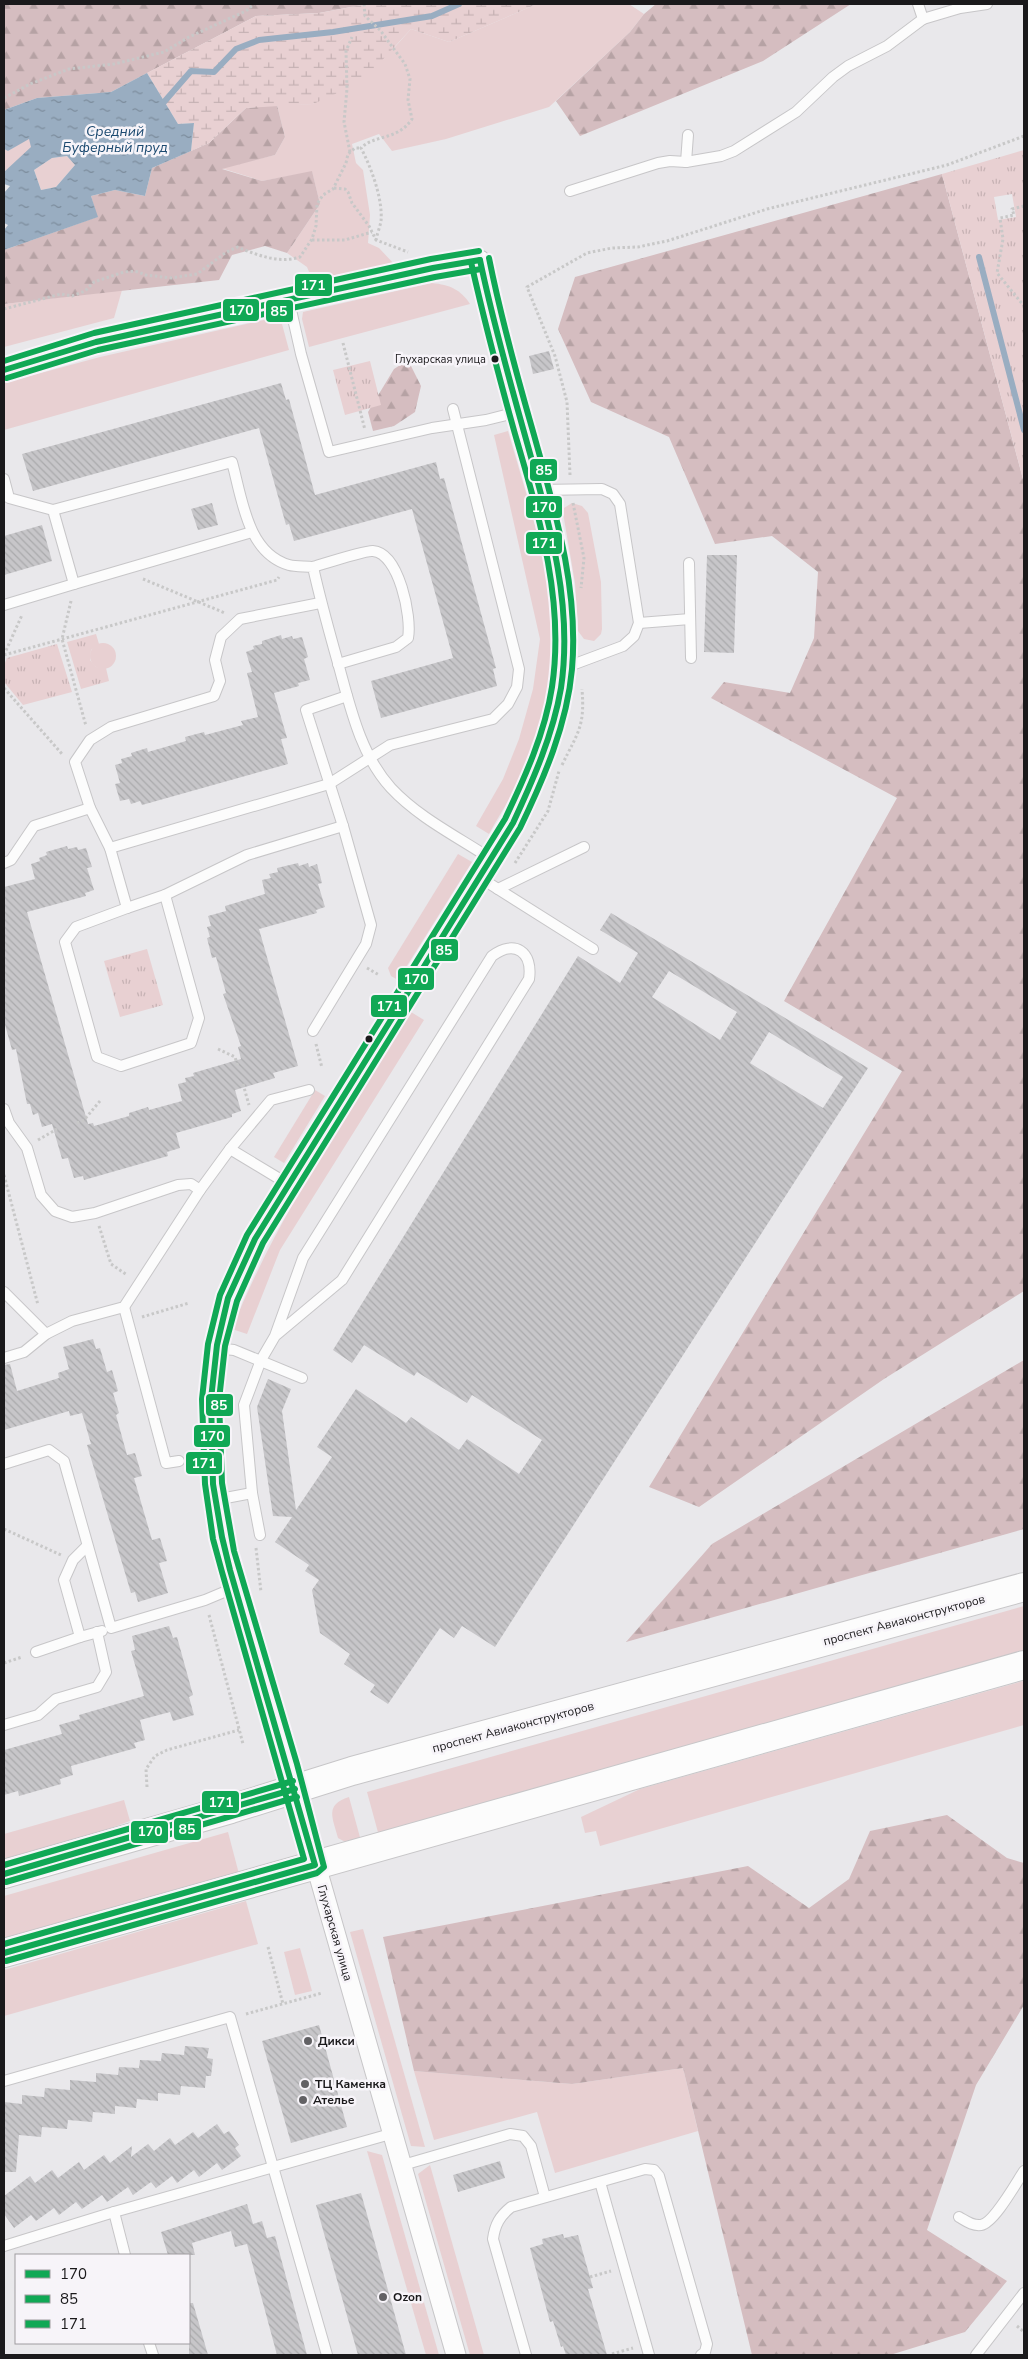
<svg xmlns="http://www.w3.org/2000/svg" width="1028" height="2359" font-family="'Nunito Sans',sans-serif">
<style>
.grass{fill:#e8d0d2}
.forest{fill:url(#forest-firs)}
.wetland{fill:url(#wetland-marsh)}
.park{fill:url(#park-tufts);fill-rule:evenodd}
.water{fill:url(#water-ripples);fill-rule:evenodd}
.lines{fill:none;stroke-linecap:round;stroke-linejoin:round}
.stream{stroke:#99adc1;stroke-width:6}
.building{fill:url(#building-back-hatch);fill-rule:evenodd}
.lane-casing{stroke:#c7c6c8;stroke-width:12}
.street-casing{stroke:#c7c6c8;stroke-width:21}
.secondary-casing{stroke:#c7c6c8;stroke-width:30}
.path{stroke:#c8c8c8;stroke-width:3;stroke-dasharray:2.5 2.5;stroke-linecap:butt}
.lane{stroke:#fcfcfc;stroke-width:10}
.street{stroke:#fcfcfc;stroke-width:19}
.secondary{stroke:#fcfcfc;stroke-width:28}
.bus-1-casing{stroke:#f7f4f9;stroke-width:10}
.bus-2-casing{stroke:#f7f4f9;stroke-width:10}
.bus-3-casing{stroke:#f7f4f9;stroke-width:10}
.bus-1{stroke:#10a855;stroke-width:6}
.bus-2{stroke:#10a855;stroke-width:6}
.bus-3{stroke:#10a855;stroke-width:6}
.bus-dot{fill:#1a191b;stroke:#f7f4f9;stroke-width:2}
.poi-dot{fill:#626164;stroke:#f7f4f9;stroke-width:2}
.labels{text-anchor:middle;stroke-width:5;stroke-linejoin:round;paint-order:stroke}
.bus-label{font-size:11px;fill:#1a191b;stroke:#f7f4f9;text-anchor:end}
.street-label{font-size:12px;fill:#1a191b;stroke:#f7f4f9}
.poi-label{font-size:12px;font-weight:bold;fill:#1a191b;stroke:#f7f4f9;text-anchor:start}
.water-label{font-size:14px;font-style:italic;fill:#1b496f;stroke:#f7f4f9}
.line-badge{stroke:#f7f4f9;stroke-width:2}
.badge-label{font-size:14px;text-anchor:middle;font-weight:bold;fill:#fff}
</style>
<defs>
<pattern id="forest-firs" width="22" height="20" patternUnits="userSpaceOnUse" patternTransform="scale(1.25)"><rect width="22" height="20" fill="#d5bdc0"/><path d="M5 1l3.5 6h-7zM16 11l3.5 6h-7z" fill="#b6a2a4"/></pattern>
<pattern id="wetland-marsh" width="20" height="14" patternUnits="userSpaceOnUse" patternTransform="scale(1.25)"><rect width="20" height="14" fill="#e8d0d2"/><path d="M1 5h8M5 5V1M11 12h8M15 12V8" fill="none" stroke="#c6b2b4"/></pattern>
<pattern id="park-tufts" width="24" height="20" patternUnits="userSpaceOnUse" patternTransform="scale(1.25)"><rect width="24" height="20" fill="#e8d0d2"/><path d="M3 7l-1-3M5 7V3M7 7l1-3M15 17l-1-3M17 17v-4M19 17l1-3" fill="none" stroke="#c6b2b4"/></pattern>
<pattern id="water-ripples" width="26" height="14" patternUnits="userSpaceOnUse" patternTransform="scale(1.25)"><rect width="26" height="14" fill="#99adc1"/><path d="M2 4q2-2 4 0t4 0M15 11q2-2 4 0t4 0" fill="none" stroke="#7c8c9c"/></pattern>
<pattern id="building-back-hatch" width="6" height="6" patternUnits="userSpaceOnUse" patternTransform="scale(1.25)"><rect width="6" height="6" fill="#c7c6c9"/><path d="M-1 5l2 2M0 0l6 6M5-1l2 2" fill="none" stroke="#aaaaac"/></pattern>
</defs>
<rect width="100%" height="100%" fill="#e9e8eb"/>
<g class="grass">
<path d="M537 4H629L644 14 630 32 549 107 446 139 392 151 379 134 352 144 356 163 363 170 370 215 368 243 379 248 395 265 312 279 307 267 287 253 320 204 312 172 262 181 221 168 275 155 285 137 277 105 313 104 394 48 411 29 449 42Z"/>
<path d="M29 138 32 148 4 172V149L8 151Z"/>
<path d="M67 156 75 165 56 187 41 190 34 170 52 158Z"/>
<path d="M432 283C450 285 460 289 470 304L309 347 302 319 303 312Z"/>
<path d="M122 290 114 318 4 347V304Z"/>
<path d="M277 317 282 324 289 350 4 430V383L100 357Z"/>
<path d="M508 431C530 508 558 587 551 668 549 701 537 737 525 767 516 790 501 812 489 834L476 826 503 779 519 739 533 689 540 639 494 435Z"/>
<path d="M572 503 582 506 588 513 601 582 602 629 601 634 594 641 584 639 578 631 575 583 563 513 564 508Z"/>
<circle cx="103" cy="656" r="13"/>
<path d="M458 854 472 862 398 980 391 976 388 968Z"/>
<path d="M411 1012 424 1020 280 1250 247 1334 232 1329C277 1216 347 1115 411 1012Z"/>
<path d="M315 1090 325 1096 284 1163 274 1157Z"/>
<path d="M1024 1606V1653L379 1836 367 1792Z"/>
<path d="M1023 1681 1024 1725 600 1846 596 1831 585 1833 581 1817 640 1789Z"/>
<path d="M349 1797 361 1841 349 1844 338 1838C333 1818 324 1805 349 1797Z"/>
<path d="M124 1800 130 1821 40 1854 4 1864V1834Z"/>
<path d="M228 1832 239 1874 4 1941V1896Z"/>
<path d="M246 1901 258 1944 4 2016V1970Z"/>
<path d="M363 1929 425 2147 411 2146 350 1932Z"/>
<path d="M300 1948 312 1991 295 1995 284 1952Z"/>
<path d="M683 2068 698 2131 555 2173 537 2112 434 2140 414 2071 572 2084Z"/>
<path d="M367 2151 382 2155 439 2355H426Z"/>
<path d="M430 2165 484 2355H470L418 2174Z"/>
</g>
<g class="forest">
<path d="M4 4H367L319 13 256 16 111 92 37 98 4 110Z"/>
<path d="M656 4H851L763 61 580 136 556 101 630 32 644 14Z"/>
<path d="M277 105 285 137 275 155 222 169 262 181 312 171 320 204 287 253 265 246 232 255 219 280 4 304V250L97 217 91 196 115 190 145 196 152 168 209 143 246 108Z"/>
<path d="M942 174 1024 483V1291L884 1379 699 1507 649 1487 902 1071 784 1001 897 798 711 698 724 682 790 693 814 638 818 572 772 536 715 544 669 437 591 402 558 329 575 277Z"/>
<path d="M408 360 421 386 415 412 394 426 373 431 368 412 394 369Z"/>
<path d="M1024 1360V1529L626 1642 712 1544Z"/>
<path d="M947 1815 1007 1858 1024 1863V2005L976 2085 927 2230 1007 2281 965 2332 890 2355H752L683 2068 572 2084 414 2071 383 1937 748 1866 809 1908 849 1879 870 1831Z"/>
</g>
<path class="wetland" d="M367 4H537L449 42 411 29 362 82 313 104 246 108 209 143 191 151 194 123 178 124 147 73 256 16 319 13Z"/>
<g class="park">
<path d="M1024 150V483L942 174ZM1012 194 1016 217 998 220 994 197Z"/>
<path d="M370 361 381 405 345 415 333 370Z"/>
<path d="M96 634 99 644 91 650 90 660 96 667 106 668 109 681 81 689 67 642Z"/>
<path d="M57 644 72 692 23 705 4 682V665L7 658Z"/>
<path d="M147 949 163 1005 120 1017 104 961Z"/>
</g>
<path class="water" d="M147 73 178 124 194 123 191 151 152 168 145 196 115 190 91 196 98 217 4 250V230L8 225 4 223V193L10 186 4 184V172L31 147 29 139 8 151 4 149V110L37 98 111 92ZM67 156 75 165 56 187 41 190 34 170 52 158Z"/>
<g class="lines">
<g class="stream">
<path d="M164 102 191 71 214 72 236 49 259 40 333 32 432 16 459 4"/>
<path d="M979 257 1024 430"/>
</g>
</g>
<g class="building">
<path d="M549 351 554 369 533 374 529 356Z"/>
<path d="M281 383 286 400 289 399 315 495 436 462 440 479 444 478 496 668 493 669 497 686 381 718 371 681 453 658 412 509 294 541 289 524 286 525 259 428 33 491 22 454Z"/>
<path d="M212 503 218 525 198 530 191 509Z"/>
<path d="M42 525 52 561 4 575V536Z"/>
<path d="M707 555H737L734 653 704 652Z"/>
<path d="M281 635 282 639 292 636 293 639 302 637 308 657 304 659 310 680 298 683 299 686 274 693 287 738 281 739 288 764 142 805 140 801 131 804 129 799 120 801 115 784 120 783 115 765 122 763 121 759 132 756 131 753 147 748 148 752 186 741 185 737 204 732 205 735 243 725 241 721 258 717 247 673 252 672 246 652 254 649 253 646 262 644V641Z"/>
<path d="M67 846 68 849 77 847 78 850 86 848 92 867 87 868 94 890 85 893 86 896 27 912 88 1124 93 1123 94 1126 129 1116V1113L148 1107 149 1110 182 1101 178 1084 186 1082 185 1078 194 1076 193 1073 241 1059 238 1047 241 1046 223 994 226 993 216 957 212 958 207 938 210 937 207 927 211 926 208 916 226 911 225 906 265 894 262 880 271 878 269 874 278 872 277 868 298 863 299 866 308 863 309 867 317 864 322 883 318 884 325 907 316 910 317 913 259 929 298 1066 273 1073 275 1078 235 1090 241 1111 232 1114V1117L176 1133 180 1148 167 1152 168 1156 84 1180 83 1176 74 1178 68 1158 62 1159 52 1124 42 1127 38 1113 33 1115 30 1104H27L16 1049 12 1050 4 1021V887L35 879 31 864 40 861 39 858 47 855 46 852Z"/>
<path d="M611 913 868 1068 495 1647 462 1626 454 1638 440 1628 388 1704 370 1692 375 1685 344 1664 350 1654 320 1633 312 1590 319 1580 305 1571 309 1565 275 1542 292 1517 273 1516 257 1407 268 1379 291 1389 282 1411 296 1510 332 1457 317 1447 356 1389 406 1423 411 1417 459 1450 467 1439 519 1474 542 1440 472 1395 467 1403 417 1372 414 1376 364 1345 352 1363 333 1350 578 956 620 983 638 953 600 930ZM669 971 737 1012 720 1040 652 997ZM769 1032 843 1077 823 1108 750 1063Z"/>
<path d="M93 1339 96 1349 100 1348 107 1372 112 1370 118 1391 113 1393 119 1413 116 1415 127 1455 135 1453 142 1476 134 1478 152 1540 160 1538 167 1561 159 1563 168 1593 138 1602 135 1592 131 1593 106 1509 87 1445 91 1444 82 1413 70 1416 69 1411 4 1430V1365L10 1364 17 1391 59 1378 58 1373 69 1369 63 1347Z"/>
<path d="M169 1626 173 1638 177 1637 193 1695 189 1697 194 1715 173 1721 170 1712 140 1720 145 1740 134 1743 136 1748 71 1766 73 1775 60 1779 61 1784 19 1796 18 1791 4 1795V1750L62 1734 59 1725 80 1719 79 1715 144 1696 131 1651 135 1650 132 1636Z"/>
<path d="M319 2025 347 2127 291 2143 262 2041Z"/>
<path d="M185 2046 209 2048 207 2058 213 2059 211 2076H206L205 2088 181 2086 180 2095 158 2093V2101L137 2099 136 2108 115 2106V2114L93 2112 92 2122 68 2120 67 2129 42 2127 41 2137 19 2135 16 2172H4V2102L22 2104V2095L44 2097 45 2088 70 2090V2080L96 2082V2073L118 2075 119 2067 139 2068 140 2060 161 2061 162 2053 184 2055Z"/>
<path d="M217 2124 224 2134 229 2131 239 2145 235 2148 241 2156 222 2170 217 2163 199 2177 194 2170 177 2183 172 2176 156 2188 151 2182 133 2195 128 2187 107 2202 102 2195 82 2209 76 2202 59 2215 54 2208 36 2221 31 2215 14 2228 4 2214V2196L30 2176 35 2183 52 2170 58 2178 79 2162 84 2170 104 2155 110 2163 132 2146 131 2157 148 2144 154 2151 170 2138 175 2145 193 2132 198 2138Z"/>
<path d="M500 2161 505 2178 458 2192 453 2175Z"/>
<path d="M361 2193 406 2355H358L316 2205Z"/>
<path d="M247 2204 253 2224 262 2221 267 2238 275 2236 307 2355H277L247 2244 235 2247 231 2231 192 2243 195 2255H168L161 2232Z"/>
<path d="M563 2234 564 2238 578 2235 593 2288 588 2289 607 2355H566L563 2346 561 2347 553 2321 550 2322 530 2248 543 2244 542 2239Z"/>
<path d="M189 2303H193L208 2355H189Z"/>
</g>
<g class="lines">
<defs>
<g id="lane">
<path d="M923 19 960 8 987 4"/>
<path d="M686 162 688 135"/>
<path d="M570 191 658 163 670 161 686 162 721 156 734 151 796 112 833 77 848 66 887 46 923 19 918 4"/>
<path d="M289 301 301 354 329 452 432 428 486 420 518 412"/>
<path d="M4 479 9 498 53 510 74 584 4 605"/>
<path d="M540 490 602 489 613 494 620 504 639 623 634 636 623 646 564 668"/>
<path d="M53 510 232 462C242 498 247 553 289 565 296 567 306 566 313 567 320 599 329 631 338 663 350 706 360 754 391 788 419 818 458 837 491 859"/>
<path d="M689 563 691 658"/>
<path d="M313 567C323 564 366 550 373 551 399 553 412 617 408 638L396 647 338 664"/>
<path d="M74 584 252 532"/>
<path d="M639 623 690 619"/>
<path d="M90 808 75 762 90 740 111 727 214 696 220 681 215 660 221 637 240 619 320 603"/>
<path d="M343 826 306 710 347 696"/>
<path d="M110 848 329 784 390 745 493 719 508 704 517 687 519 669 453 409"/>
<path d="M4 863 11 860 34 826 90 808 110 848 127 908 76 927 65 942 97 1057 121 1066 191 1043 199 1018 165 895"/>
<path d="M479 877 593 949"/>
<path d="M498 889 584 847"/>
<path d="M127 908 165 895 247 855 343 826 371 925 366 944 313 1031"/>
<path d="M4 1109 9 1123 27 1148 41 1195 55 1211 72 1217 95 1213 178 1185 191 1184 200 1190"/>
<path d="M230 1149 271 1100 309 1090"/>
<path d="M4 1292 46 1334"/>
<path d="M124 1307 166 1463 179 1461"/>
<path d="M216 1348 234 1350 302 1378"/>
<path d="M4 1358 24 1352 46 1334 72 1321 124 1307 200 1190 230 1149 288 1184"/>
<path d="M4 1464 49 1450 64 1461 111 1628 205 1600 236 1587"/>
<path d="M215 1500 252 1493"/>
<path d="M260 1535 252 1493 244 1405 261 1360 275 1336 303 1258 492 956C515 939 533 952 529 979L342 1280 275 1336"/>
<path d="M87 1546 73 1560 64 1580 80 1637 102 1631"/>
<path d="M36 1652 80 1637"/>
<path d="M4 1725 38 1715 56 1699 97 1687 106 1672 97 1632"/>
<path d="M4 2081 230 2017 327 2355"/>
<path d="M403 2165 510 2134 523 2136 531 2146 545 2197"/>
<path d="M600 2182 649 2355"/>
<path d="M114 2212 125 2255"/>
<path d="M959 2217C966 2221 972 2226 981 2225 994 2223 1016 2183 1024 2171"/>
<path d="M4 2246 114 2212 394 2133"/>
<path d="M149 2343 153 2355"/>
<path d="M526 2355 493 2239C495 2224 500 2216 511 2207L645 2169 654 2170 659 2176 707 2344 705 2352 701 2355"/>
<path d="M976 2355 1024 2293"/>
</g>
<path id="street" d="M4 370 96 342 433 268 480 260C493 322 510 382 527 443 551 530 580 628 555 718 541 768 518 814 491 859L255 1239C242 1264 231 1289 223 1316 203 1383 209 1469 222 1537L456 2355"/>
<g id="secondary">
<path d="M4 1874 231 1809 352 1771 1024 1587"/>
<path d="M4 1953 1024 1665"/>
</g>
</defs>
<use href="#lane" class="lane-casing"/>
<use href="#street" class="street-casing"/>
<use href="#secondary" class="secondary-casing"/>
<g class="path">
<path d="M315 4H316"/>
<path d="M364 4 365 16 380 30 405 64 410 79 408 100 412 119C397 141 375 134 361 148 371 167 383 199 381 221 380 227 377 234 376 240"/>
<path d="M4 98 30 84 69 69 114 64 164 52 189 37 246 11 254 4"/>
<path d="M350 152 344 122 347 89 346 51 352 37"/>
<path d="M334 188 345 189 348 192 352 203 369 226 376 240 408 252"/>
<path d="M1024 206 1012 209 1014 215 1000 218 1003 239 997 273 1024 306"/>
<path d="M312 240H345L372 232"/>
<path d="M4 309 61 294 72 296 85 291 94 282 124 272 135 271 146 275 171 278 197 274 225 253 237 247C258 255 278 264 300 257L312 239 316 226 317 204 323 195 333 189 346 163 348 154 355 148H361"/>
<path d="M343 343 365 430"/>
<path d="M570 475 567 402 555 356 527 287 587 253 612 248 638 247 667 241 767 209 947 165 1024 136"/>
<path d="M573 503 584 558 581 588"/>
<path d="M143 579 225 613"/>
<path d="M71 601 62 639 86 726"/>
<path d="M4 655 277 580 279 577"/>
<path d="M4 655 22 615"/>
<path d="M4 688 62 754"/>
<path d="M562 765C578 732 585 727 582 689"/>
<path d="M515 863 548 811 559 771"/>
<path d="M367 968 379 975"/>
<path d="M316 1044 322 1068"/>
<path d="M218 1049 235 1057 238 1067"/>
<path d="M243 1084 249 1105"/>
<path d="M77 1123 84 1120 100 1101"/>
<path d="M38 1140 57 1129"/>
<path d="M4 1175 38 1305"/>
<path d="M99 1226 111 1264 127 1275"/>
<path d="M142 1317 189 1303"/>
<path d="M4 1529 61 1555"/>
<path d="M256 1548 261 1592"/>
<path d="M209 1615 243 1744"/>
<path d="M4 1663 22 1657"/>
<path d="M147 1787 146 1769 155 1756 167 1750 239 1730"/>
<path d="M268 1947 283 2004"/>
<path d="M246 2014 322 1993"/>
<path d="M590 2277 611 2271"/>
<path d="M1017 2326 1024 2332"/>
<path d="M612 2354 633 2348"/>
</g>
<use href="#lane" class="lane"/>
<use href="#street" class="street"/>
<use href="#secondary" class="secondary"/>
<defs>
<g id="bus-1">
<path d="M4 370 96 342 433 268 480 260"/>
<path d="M4 1874 295 1789"/>
<path d="M4 1953 315 1865 230 1570 222 1537 213 1484 211 1399 217 1345 228 1298 255 1239 513 823C533 780 553 735 561 688 574 601 547 515 524 432 508 375 492 318 480 260"/>
</g>
<g id="bus-2">
<path d="M7 378 98 350 435 277 481 269"/>
<path d="M6 1882 297 1797"/>
<path d="M6 1961 317 1873 324 1867 297 1764 234 1551 222 1483 219 1400 225 1346 237 1301 263 1243 520 828C544 778 567 725 572 669 579 589 555 511 534 435 517 376 501 318 489 258"/>
</g>
<g id="bus-3">
<path d="M4 361 94 333 431 259 479 251"/>
<path d="M4 1865 293 1781"/>
<path d="M4 1944 304 1859 222 1572 213 1539 205 1484 202 1399 208 1344 220 1295 247 1235 505 819C525 777 545 733 552 687 565 601 539 516 515 434 499 377 484 320 471 262"/>
</g>
</defs>
<use href="#bus-1" class="bus-1-casing"/>
<use href="#bus-2" class="bus-2-casing"/>
<use href="#bus-3" class="bus-3-casing"/>
<use href="#bus-1" class="bus-1"/>
<use href="#bus-2" class="bus-2"/>
<use href="#bus-3" class="bus-3"/>
</g>
<g class="bus-dot">
<circle cx="495" cy="359" r="4.5"/>
<circle cx="369" cy="1039" r="4.5"/>
</g>
<g class="poi-dot">
<circle cx="308" cy="2041" r="5"/>
<circle cx="305" cy="2084" r="5"/>
<circle cx="303" cy="2100" r="5"/>
<circle cx="383" cy="2297" r="5"/>
</g>
<g class="labels">
<g class="bus-label">
<text x="486" y="363">Глухарская улица</text>
</g>
<g class="street-label">
<text transform="translate(904 1620) rotate(-15)" y="4">проспект Авиаконструкторов</text>
<text transform="translate(513 1727) rotate(-15)" y="4">проспект Авиаконструкторов</text>
<text transform="translate(335 1933) rotate(74)" y="4">Глухарская улица</text>
</g>
<g class="poi-label">
<text x="318" y="2045">Дикси</text>
<text x="315" y="2088">ТЦ Каменка</text>
<text x="313" y="2104">Ателье</text>
<text x="393" y="2301">Ozon</text>
</g>
<g class="water-label">
<text x="115" y="136">Средний<tspan x="115" dy="16">Буферный пруд</tspan></text>
</g>
</g>
<g class="line-badge">
<rect x="294" y="273" width="39" height="24" rx="5" fill="#10a855"/>
<rect x="222" y="298" width="38" height="24" rx="5" fill="#10a855"/>
<rect x="265" y="299" width="29" height="24" rx="5" fill="#10a855"/>
<rect x="529" y="458" width="29" height="24" rx="5" fill="#10a855"/>
<rect x="525" y="495" width="38" height="24" rx="5" fill="#10a855"/>
<rect x="525" y="531" width="38" height="24" rx="5" fill="#10a855"/>
<rect x="430" y="938" width="29" height="24" rx="5" fill="#10a855"/>
<rect x="397" y="967" width="38" height="24" rx="5" fill="#10a855"/>
<rect x="370" y="994" width="38" height="24" rx="5" fill="#10a855"/>
<rect x="205" y="1393" width="29" height="24" rx="5" fill="#10a855"/>
<rect x="193" y="1424" width="38" height="24" rx="5" fill="#10a855"/>
<rect x="185" y="1451" width="38" height="24" rx="5" fill="#10a855"/>
<rect x="201" y="1790" width="39" height="24" rx="5" fill="#10a855"/>
<rect x="173" y="1817" width="29" height="24" rx="5" fill="#10a855"/>
<rect x="130" y="1820" width="39" height="24" rx="5" fill="#10a855"/>
</g>
<g class="badge-label">
<text x="313" y="290">171</text>
<text x="241" y="315">170</text>
<text x="279" y="316">85</text>
<text x="544" y="475">85</text>
<text x="544" y="512">170</text>
<text x="544" y="548">171</text>
<text x="444" y="955">85</text>
<text x="416" y="984">170</text>
<text x="389" y="1011">171</text>
<text x="219" y="1410">85</text>
<text x="212" y="1441">170</text>
<text x="204" y="1468">171</text>
<text x="221" y="1807">171</text>
<text x="187" y="1834">85</text>
<text x="150" y="1836">170</text>
</g>
<rect width="1028" height="2359" fill="none" stroke="#1a191b" stroke-width="10"/>
<rect x="15" y="2254" width="175" height="90" fill="#f7f4f9" stroke="#9f9ca0"/>
<rect x="25" y="2270" width="25" height="8" fill="#10a855" stroke="#9f9ca0"/>
<text x="60" y="2279" font-size="15" fill="#1a191b">170</text>
<rect x="25" y="2295" width="25" height="8" fill="#10a855" stroke="#9f9ca0"/>
<text x="60" y="2304" font-size="15" fill="#1a191b">85</text>
<rect x="25" y="2320" width="25" height="8" fill="#10a855" stroke="#9f9ca0"/>
<text x="60" y="2329" font-size="15" fill="#1a191b">171</text>
</svg>
